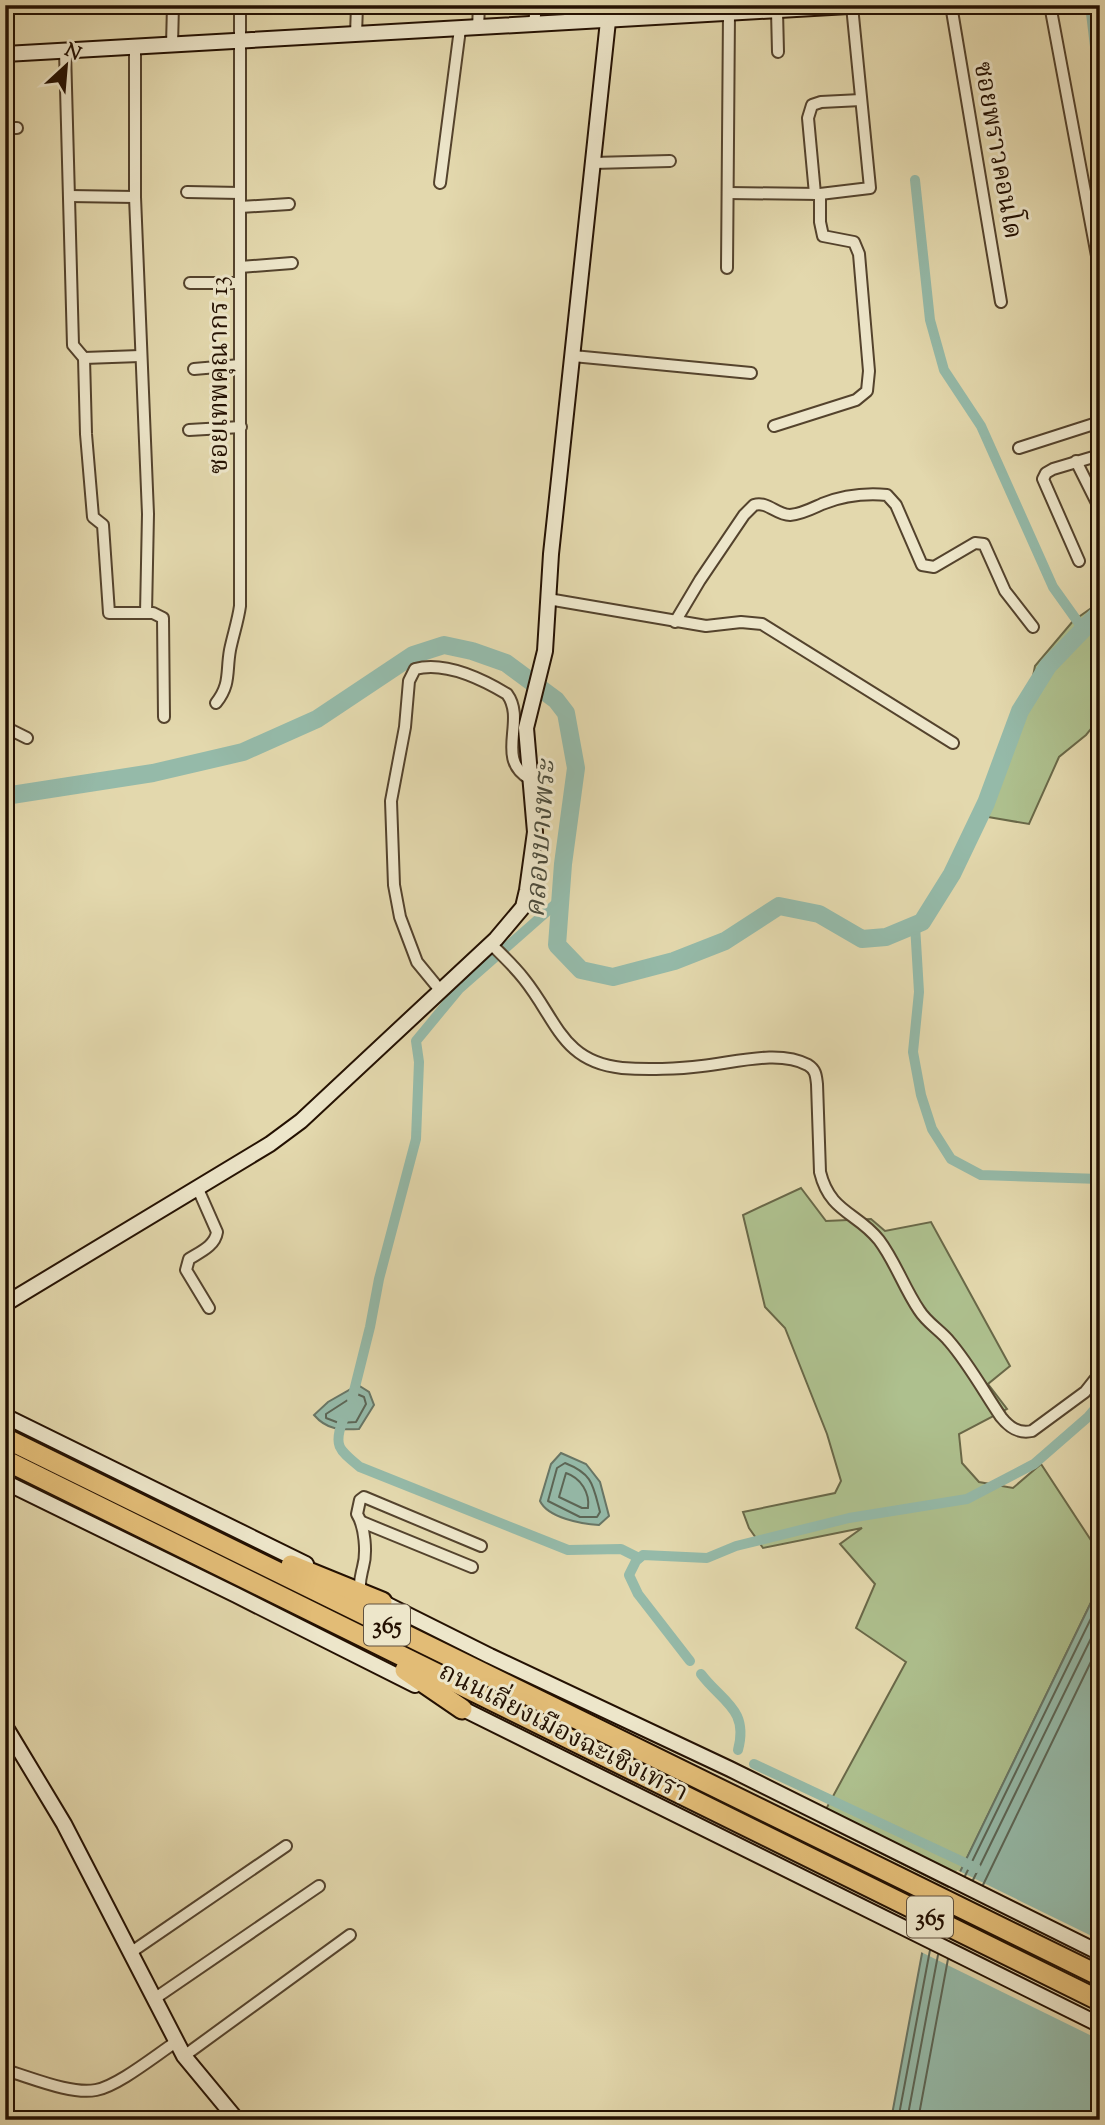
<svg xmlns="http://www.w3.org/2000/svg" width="1105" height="2125" font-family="'Sorts Mill Goudy','Noto Serif Thai',serif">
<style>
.green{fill:#aec08e;stroke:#696848;stroke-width:2}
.water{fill:#95baa9;stroke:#687666;stroke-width:2}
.pier{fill:#e3d8ad}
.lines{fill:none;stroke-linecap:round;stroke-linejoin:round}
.shore{stroke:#5c6656;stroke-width:2}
.canal{stroke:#95baa9;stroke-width:10}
.river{stroke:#95baa9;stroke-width:18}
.street-casing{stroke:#54432d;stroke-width:14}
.secondary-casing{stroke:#241102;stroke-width:18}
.highway-casing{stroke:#241102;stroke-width:23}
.street{stroke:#ede6ca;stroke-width:10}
.secondary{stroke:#ede6ca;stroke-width:14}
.highway{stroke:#e2bc76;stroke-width:19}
.labels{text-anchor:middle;stroke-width:6;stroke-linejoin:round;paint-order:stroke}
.shield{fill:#ede6ca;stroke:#60513e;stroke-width:2}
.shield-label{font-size:24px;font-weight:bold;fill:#241102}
.street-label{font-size:26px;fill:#241102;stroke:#ede6ca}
.water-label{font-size:28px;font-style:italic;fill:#4c4c3c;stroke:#ede6ca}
</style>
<rect width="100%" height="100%" fill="#e3d8ad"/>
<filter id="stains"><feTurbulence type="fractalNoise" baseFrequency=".00286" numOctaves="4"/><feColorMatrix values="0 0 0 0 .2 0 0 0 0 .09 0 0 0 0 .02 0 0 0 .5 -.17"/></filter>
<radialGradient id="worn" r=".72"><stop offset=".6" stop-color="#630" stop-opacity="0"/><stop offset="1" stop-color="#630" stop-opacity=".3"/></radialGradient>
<g class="green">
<path d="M1100 602V718L1086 735 1059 757 1029 824 988 817 1027 708 1035 666 1073 621Z"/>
<path d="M801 1188 826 1221 871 1219 885 1231 931 1222 1010 1366 988 1384 1007 1409 959 1434 962 1463 979 1482 1013 1488 1041 1464 1100 1554V1584L952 1889 819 1822 906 1662 856 1628 875 1584 840 1544 862 1528 763 1548 749 1528 743 1512 835 1493 841 1481 827 1434 785 1328 765 1307 743 1215Z"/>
</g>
<g class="water">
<path d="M358 1385 369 1392 374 1405 359 1429C340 1430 327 1430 314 1415L328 1402Z"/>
<path d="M561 1453 586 1464 600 1482 609 1516 599 1525C582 1524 548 1518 540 1501L551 1464Z"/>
<path d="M1100 1584V2120H891L923 1948Z"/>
</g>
<path class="pier" d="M957 1870 1100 1940V2040L919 1951Z"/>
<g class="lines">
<g class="shore">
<path d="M357 1394 364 1397 366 1404 356 1422 339 1423 326 1418V1414Z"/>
<path d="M565 1463C593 1474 593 1485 600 1512L597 1517H580L548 1501 557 1468Z"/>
<path d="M566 1473C581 1478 590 1493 588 1508H582L559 1497Z"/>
<path d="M965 1876 1100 1600"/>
<path d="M973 1880 1100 1620"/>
<path d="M983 1885 1100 1643"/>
<path d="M898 2120 930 1950"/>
<path d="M907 2120 938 1955"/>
<path d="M918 2120 948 1959"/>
</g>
<g class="canal">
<path d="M1090 5 1096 55 1100 64"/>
<path d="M915 180 930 320 944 370 981 426 1053 587 1083 629"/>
<path d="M915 925 919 992 913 1052 921 1095 932 1129 951 1159 981 1175 1100 1179"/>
<path d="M352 1399 370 1327 379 1279 416 1139 419 1062 416 1041 459 989 560 900"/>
<path d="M343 1420C333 1446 339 1450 360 1467L568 1550 621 1549 639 1558"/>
<path d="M690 1661 638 1594 629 1575 636 1561 643 1555 707 1558 736 1546 849 1518 967 1499 1034 1464 1088 1417 1100 1403"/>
<path d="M701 1674C722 1702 749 1709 738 1750"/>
<path d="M754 1764 976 1868"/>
</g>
<path class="river" d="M5 796 153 773 243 752 317 719 413 655 444 645 472 651 506 663 556 700 566 713 576 768 563 864 557 945 581 970 613 977 674 961 725 941 779 906 819 914 862 939 886 937 922 922 952 874 986 803 1020 711 1048 666 1100 612"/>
<defs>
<g id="street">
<path d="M951 5 1001 302"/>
<path d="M1050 5 1100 272"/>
<path d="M777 11 778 52"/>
<path d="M622 20V5"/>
<path d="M569 23 570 5"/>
<path d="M534 25 536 5"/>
<path d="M478 28 479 5"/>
<path d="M356 35 357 5"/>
<path d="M172 45 173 5"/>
<path d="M135 47V197L148 514 146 613"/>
<path d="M65 51 73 345 84 358 86 434 93 517 103 525 109 613H153L163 618 164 717"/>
<path d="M5 128H17"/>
<path d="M593 163 670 161"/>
<path d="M440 183 460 29"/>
<path d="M187 192 240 193"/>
<path d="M728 193 820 194 870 188 852 6"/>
<path d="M815 194 808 118 812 105 821 102 861 100"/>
<path d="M69 196 135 197"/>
<path d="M240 207 289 204"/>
<path d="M240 267 292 263"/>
<path d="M727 268 729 13"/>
<path d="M190 283H240"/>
<path d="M573 356 751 373"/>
<path d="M84 358 140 356"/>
<path d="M194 369 240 365"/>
<path d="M774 426 856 400 867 391 869 371 859 254 854 242 823 236 820 222V194"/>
<path d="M189 430 241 427"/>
<path d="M1019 448 1100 422"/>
<path d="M1076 461 1100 509"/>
<path d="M1079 561 1043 479 1046 473 1053 469 1100 455"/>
<path d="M548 599 706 626 741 622 762 624 953 743"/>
<path d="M675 622 700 580 744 515 754 505C768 501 776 515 790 515 802 514 811 509 822 504 842 496 865 493 887 495L896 505 922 565 934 567 975 543 984 544 1005 591 1033 627"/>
<path d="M216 703C231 684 226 672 230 650 233 635 238 621 240 606V5"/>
<path d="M5 727 27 738"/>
<path d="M491 944C502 955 514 966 524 979 557 1020 562 1062 622 1068 646 1070 679 1069 702 1066 733 1063 779 1049 808 1065 816 1070 816 1076 817 1084L820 1172C830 1213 857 1212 879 1240 895 1261 904 1288 919 1310 927 1323 940 1330 949 1341 969 1364 984 1392 1001 1417 1009 1427 1018 1434 1032 1431L1085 1392 1100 1373"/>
<path d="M440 990 417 962 400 917 394 885 391 801 405 727 409 681 415 669C445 661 482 679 507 694 527 721 494 759 530 779"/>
<path d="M198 1189 217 1232C215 1246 200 1252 189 1259L186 1270 209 1308"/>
<path d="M362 1522 472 1567"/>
<path d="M360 1591C359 1581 361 1576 363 1567 367 1553 365 1527 357 1514L360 1500 364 1497 481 1546"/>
<path d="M130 1953 286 1846"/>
<path d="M154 1999 319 1886"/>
<path d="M184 2056 350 1935"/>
<path d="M5 2070C30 2077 71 2095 96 2090 118 2086 156 2055 176 2042"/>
</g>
<g id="secondary">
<path d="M5 54 866 5"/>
<path d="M5 1304 270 1144 301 1121 496 939 523 907 527 890 535 832 526 728 545 651 551 554 608 21"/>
<path d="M5 1416 306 1564"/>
<path d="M5 1482 236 1595 415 1685"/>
<path d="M374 1598 490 1656 730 1769 1100 1953"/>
<path d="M455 1705 1100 2025"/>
<path d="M5 1726 64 1824 184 2056 237 2120"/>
</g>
<g id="highway">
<path d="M5 1438 1100 1976"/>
<path d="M5 1460 1100 2001"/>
<path d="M291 1565 382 1602"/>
<path d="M405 1670 462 1709"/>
</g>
</defs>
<use href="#street" class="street-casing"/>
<use href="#secondary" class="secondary-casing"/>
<use href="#highway" class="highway-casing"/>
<use href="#street" class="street"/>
<use href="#secondary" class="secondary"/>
<use href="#highway" class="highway"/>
</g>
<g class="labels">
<g class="shield">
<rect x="364" y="1604.5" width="46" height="41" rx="5"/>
<rect x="907" y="1896.5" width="46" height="41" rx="5"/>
</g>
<g class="shield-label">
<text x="387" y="1633">365</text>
<text x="930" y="1925">365</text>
</g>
<g class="street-label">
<text transform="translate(999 150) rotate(80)" y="9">ซอยพราวคอนโด</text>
<text transform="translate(218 375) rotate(-90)" y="9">ซอยเทพคุณากร 13</text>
<text transform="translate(564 1731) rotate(27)" y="9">ถนนเลี่ยงเมืองฉะเชิงเทรา</text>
</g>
<g class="water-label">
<text transform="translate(539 839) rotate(-86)" y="10">คลองบางพระ</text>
</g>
</g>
<rect width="1105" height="2125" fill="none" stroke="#e3d8ad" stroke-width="28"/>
<rect x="7" y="7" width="1091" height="2111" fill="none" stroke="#241102" stroke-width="3.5"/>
<rect x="14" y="14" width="1077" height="2097" fill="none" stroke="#241102" stroke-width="2"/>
<g transform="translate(66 66) rotate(26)" stroke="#ede6ca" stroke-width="5" paint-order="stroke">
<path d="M0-5L12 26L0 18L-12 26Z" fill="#241102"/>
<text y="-10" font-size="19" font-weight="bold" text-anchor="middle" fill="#241102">N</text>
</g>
<rect width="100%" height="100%" filter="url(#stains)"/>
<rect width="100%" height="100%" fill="url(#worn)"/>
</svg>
